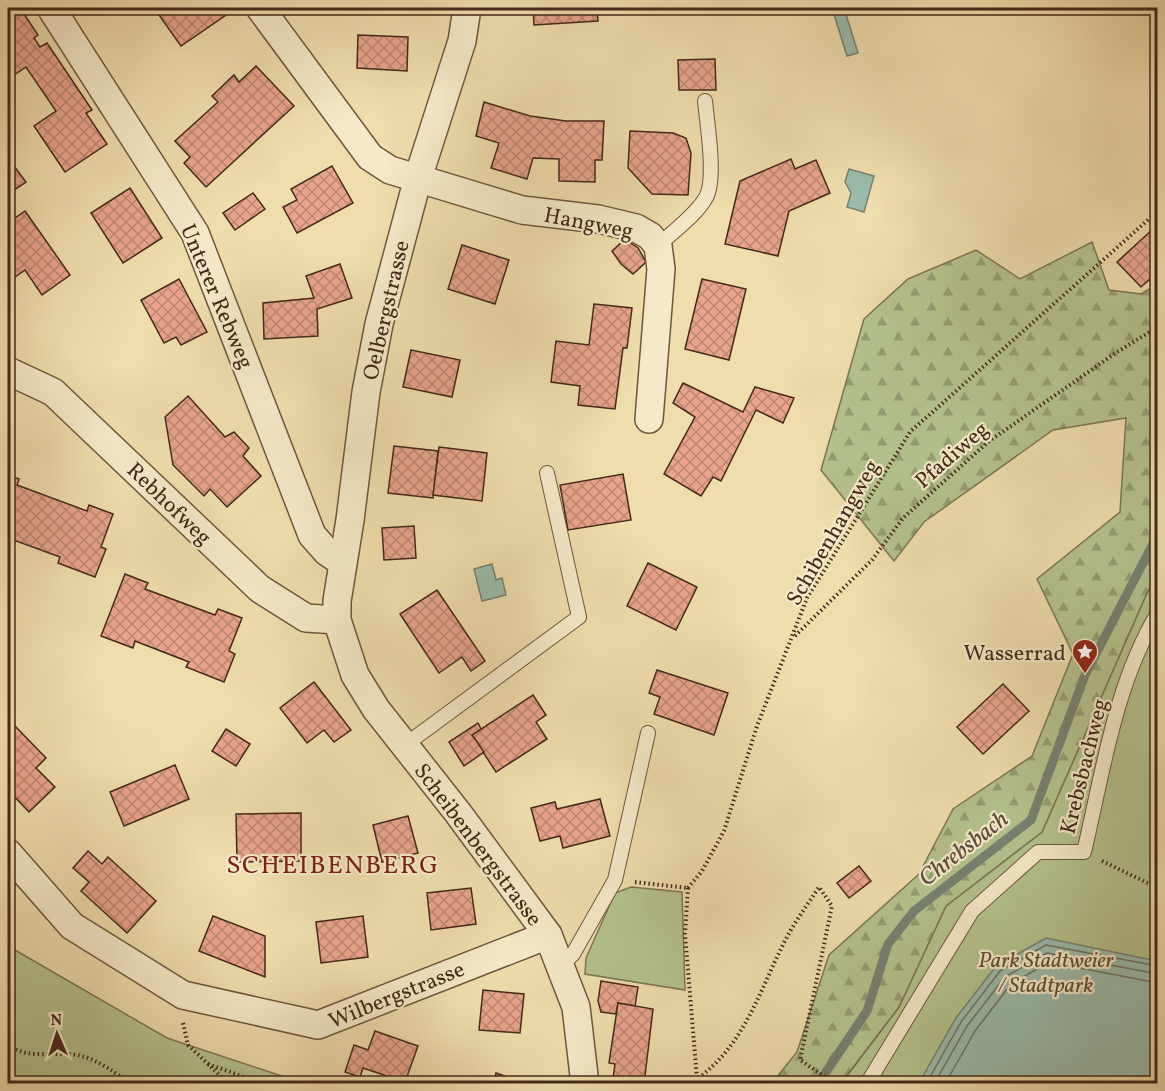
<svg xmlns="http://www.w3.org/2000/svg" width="1165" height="1091" font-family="Vollkorn,serif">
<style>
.green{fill:#b4c28d;stroke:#7c7654;stroke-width:1.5}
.forest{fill:url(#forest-firs);stroke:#7c7654;stroke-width:1.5}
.water{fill:#9abbab;stroke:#778171;stroke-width:1.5}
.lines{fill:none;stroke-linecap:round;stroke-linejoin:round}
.shore{stroke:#6e7262;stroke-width:1.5}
.stream{stroke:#778171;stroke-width:9}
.building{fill:url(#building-cross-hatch);stroke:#43291a;stroke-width:1.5}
.service-casing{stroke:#6e563e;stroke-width:16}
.minor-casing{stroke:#6e563e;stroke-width:30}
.path{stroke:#43291a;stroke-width:4;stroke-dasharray:1.5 3;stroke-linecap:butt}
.service{stroke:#f5e9c9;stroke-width:14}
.minor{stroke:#f5e9c9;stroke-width:27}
.labels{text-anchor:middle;stroke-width:4.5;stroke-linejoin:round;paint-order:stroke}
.street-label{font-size:22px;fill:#43291a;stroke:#f5e9c9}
.poi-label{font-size:22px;fill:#43291a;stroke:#f5e9c9;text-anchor:end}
.park-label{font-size:22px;font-style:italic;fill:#5f4f37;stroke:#f5e9c9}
.water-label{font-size:24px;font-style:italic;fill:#594e3e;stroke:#f5e9c9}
.quarter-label{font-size:26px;letter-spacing:1.5px;fill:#7a1f14;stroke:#f5e9c9}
</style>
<defs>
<pattern id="forest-firs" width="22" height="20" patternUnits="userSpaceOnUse" patternTransform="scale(1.5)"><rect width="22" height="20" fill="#b4c28d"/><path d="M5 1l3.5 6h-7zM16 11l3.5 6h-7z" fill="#949e72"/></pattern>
<pattern id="building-cross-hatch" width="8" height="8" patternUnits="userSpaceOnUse" patternTransform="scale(1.5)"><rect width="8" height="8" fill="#e8a48c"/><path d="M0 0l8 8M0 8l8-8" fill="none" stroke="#be8672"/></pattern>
</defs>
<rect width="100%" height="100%" fill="#efddac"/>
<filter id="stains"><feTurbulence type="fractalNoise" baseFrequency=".00333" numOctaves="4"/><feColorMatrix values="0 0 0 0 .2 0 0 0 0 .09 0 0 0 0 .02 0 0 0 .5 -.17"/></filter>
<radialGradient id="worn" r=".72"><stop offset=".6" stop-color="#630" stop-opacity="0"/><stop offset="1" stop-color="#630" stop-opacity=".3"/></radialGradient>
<g class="green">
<path d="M1157 576V1083L841 1084 899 1007 946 906 1042 832 1147 593Z"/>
<path d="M631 887 682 892 685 990 585 974 586 958 615 893Z"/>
<path d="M8 946 167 1038 303 1083H8Z"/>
</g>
<path class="forest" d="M1092 242 1109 290 1141 294 1157 284V576L1147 593 1042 832 946 906 899 1007 841 1083H772L797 1052 829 955 919 874 953 809 1032 756 1073 654 1037 579 1120 512 1126 418 1053 430 924 522 894 561 821 470 864 319 908 279 976 250 1020 279Z"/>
<g class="water">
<path d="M832 8H844L858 53 847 56Z"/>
<path d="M849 169 874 176 864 212 847 207 851 193 845 182Z"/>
<path d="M492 564 496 580 502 578 506 595 482 601 474 569Z"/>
<path d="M1046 938 1157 961V1083H919L956 1018 996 966Z"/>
</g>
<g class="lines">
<g class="shore">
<path d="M926 1084 961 1022 1000 971 1046 945 1158 966"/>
<path d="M934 1084 967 1026 1005 977 1047 953 1158 974"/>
<path d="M945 1084 975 1031 1011 984 1049 962 1158 983"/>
</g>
<path class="stream" d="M818 1084 867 1011 888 944 914 911 1031 820 1085 675 1158 534"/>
</g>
<g class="building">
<path d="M20 8 38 35 34 38 40 47 47 43 92 110 86 113 107 144 65 172 34 126 56 111 26 67 8 79V16Z"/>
<path d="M154 8H221L226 15 181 46Z"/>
<path d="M533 8H597L598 21 534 25Z"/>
<path d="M358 35 408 37 407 71 357 68Z"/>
<path d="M715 59 716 90H679L678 60Z"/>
<path d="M256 66 294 106 206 187 184 163 190 157 175 141 218 102 212 96 234 75 239 82Z"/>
<path d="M484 102 530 116 566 121H604L602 160H595V182L559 181V159L533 158 527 179 491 168 499 143 476 136Z"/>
<path d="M630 131 673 133 686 138 691 153 688 195 652 194 628 168Z"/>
<path d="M8 158 26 182 8 194Z"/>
<path d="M791 159 795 169 816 160 830 193 789 211 778 256 725 244 740 181Z"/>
<path d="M332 166 353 203 297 233 283 207 297 200 291 189Z"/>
<path d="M130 188 162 238 123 263 91 213Z"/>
<path d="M253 193 265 209 235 230 223 213Z"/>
<path d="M25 211 70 275 42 295 25 270 8 282V223Z"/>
<path d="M1153 229 1158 233V272L1141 287 1117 262Z"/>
<path d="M625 239 638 248 646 262 633 274 621 264 612 251Z"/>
<path d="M462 245 509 260 495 304 448 289Z"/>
<path d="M340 264 352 298 317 309 318 336 264 339 263 303 314 298 306 276Z"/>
<path d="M179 279 207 332 181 345 176 337 164 343 141 300Z"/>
<path d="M702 279 746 289 729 360 685 349Z"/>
<path d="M594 304 632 308 627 348H623L615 409 578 405 580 386 551 382 556 341 589 345Z"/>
<path d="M411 350 460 360 452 397 403 387Z"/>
<path d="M683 383 743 412 755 387 794 398 783 423 756 410 721 481 713 477 701 496 664 474 695 417 673 403Z"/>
<path d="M188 396 225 437 234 432 249 448 243 456 261 476 227 507 210 489 204 496 173 465 165 417Z"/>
<path d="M394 446 438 451 433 498 388 493Z"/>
<path d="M439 447 487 453 482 501 433 495Z"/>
<path d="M623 474 631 520 568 530 560 485Z"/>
<path d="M8 475 19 479 17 485 87 511 89 505 113 514 101 547 106 549 95 577 58 563 60 557 8 538Z"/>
<path d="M414 526 416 558 384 560 382 528Z"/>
<path d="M648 563 697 587 676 630 627 606Z"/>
<path d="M125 574 148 583 145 589 215 615 218 609 242 618 229 651 235 654 224 682 186 667 189 662 135 641 133 648 101 636Z"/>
<path d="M437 590 485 661 471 671 462 657 439 673 400 614Z"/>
<path d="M657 670 728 693 714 735 654 714 660 697 649 693Z"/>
<path d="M314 682 351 730 334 742 324 730 307 743 280 708Z"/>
<path d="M1003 684 1029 711 983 754 957 727Z"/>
<path d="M533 695 546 715 536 722 547 739 496 772 472 735Z"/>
<path d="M478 723 481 729 472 735 484 752 464 766 449 742Z"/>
<path d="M15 726 46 758 36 768 55 787 29 812 8 790V785L12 781 8 776V733Z"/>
<path d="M226 729 250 744 236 766 212 751Z"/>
<path d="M175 765 189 799 124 826 110 792Z"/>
<path d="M600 799 610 836 563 848 560 836 540 841 531 808 555 802 557 809Z"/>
<path d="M301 813V861L237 862 236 814Z"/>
<path d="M408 816 418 853 382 862 373 825Z"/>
<path d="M88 851 102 864 108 857 156 901 127 933 81 891 89 882 73 868Z"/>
<path d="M859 866 871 881 849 898 837 883Z"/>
<path d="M471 888 476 924 431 930 427 893Z"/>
<path d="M213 916 265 936V977L199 951Z"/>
<path d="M363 916 368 957 321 963 316 922Z"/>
<path d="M601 981 638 987 635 1006 618 1003 616 1014 601 1012 598 1001Z"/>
<path d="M483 990 524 994 520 1033 479 1030Z"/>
<path d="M618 1003 653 1009 644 1084 613 1079 615 1064 609 1063Z"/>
<path d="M375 1031 418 1046 405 1082 363 1068 360 1077 345 1072 354 1045 368 1050Z"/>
<path d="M496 1073 529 1084H493Z"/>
</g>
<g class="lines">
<defs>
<g id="service">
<path d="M658 246C673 231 694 217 705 199 717 182 707 123 705 101"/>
<path d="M405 745 579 617 547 473"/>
<path d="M560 967 573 954 615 880 648 733"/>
<path d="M867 1084 972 911 1038 852H1084C1103 772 1115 684 1158 613"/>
</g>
<g id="minor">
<path d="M51 8 195 233 312 535 327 552 342 562"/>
<path d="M260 8 370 157 390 170 522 210 598 219 636 228 650 236 658 246 661 269 649 419"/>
<path d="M467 8 462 41 418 178 379 324 366 392 350 520 337 601V620L355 675 376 709 458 813 548 935 576 1007 585 1084"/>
<path d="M8 371 53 392 260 589 306 618 337 620"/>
<path d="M8 853 72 926 183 995 318 1025 548 935"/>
</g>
</defs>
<use href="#service" class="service-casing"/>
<use href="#minor" class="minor-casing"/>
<g class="path">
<path d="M795 636 872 560 903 518 988 442 1117 352 1158 327"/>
<path d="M1102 861 1158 888"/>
<path d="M635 882 688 888"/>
<path d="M688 888 702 871 724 831 757 726 807 598 910 432 1158 211"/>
<path d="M688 888 685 934 697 1079C746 1044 760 988 787 937 796 920 808 904 819 887L832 906 800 1060 836 1084"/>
<path d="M183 1023 188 1045 229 1084"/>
<path d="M8 1045C28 1060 53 1051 77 1055 97 1059 114 1072 131 1084"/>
<path d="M208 1064 263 1084"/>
</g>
<use href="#service" class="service"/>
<use href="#minor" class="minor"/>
</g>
<defs>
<symbol id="sight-pin" viewBox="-11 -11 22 30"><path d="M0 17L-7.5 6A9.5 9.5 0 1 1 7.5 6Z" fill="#8f2418" stroke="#f5e9c9"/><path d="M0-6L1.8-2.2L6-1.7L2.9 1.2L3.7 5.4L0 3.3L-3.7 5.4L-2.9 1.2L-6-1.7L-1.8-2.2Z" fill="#fff"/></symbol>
</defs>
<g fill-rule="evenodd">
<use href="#sight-pin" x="1070" y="637" width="30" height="40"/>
</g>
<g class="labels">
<g class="street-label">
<text transform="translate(589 222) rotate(11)" y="8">Hangweg</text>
<text transform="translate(218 296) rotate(67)" y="8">Unterer Rebweg</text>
<text transform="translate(385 310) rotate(-77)" y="8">Oelbergstrasse</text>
<text transform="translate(951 454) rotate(-41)" y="8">Pfadiweg</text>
<text transform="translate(170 503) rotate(44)" y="8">Rebhofweg</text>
<text transform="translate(832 532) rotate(-60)" y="8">Schibenhangweg</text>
<text transform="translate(1083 766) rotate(-76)" y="8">Krebsbachweg</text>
<text transform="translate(479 844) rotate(53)" y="8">Scheibenbergstrasse</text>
<text transform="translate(396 994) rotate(-22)" y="8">Wilbergstrasse</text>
</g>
<g class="poi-label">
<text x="1066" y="660">Wasserrad</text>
</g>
<g class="park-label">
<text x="1046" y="967">Park Stadtweier<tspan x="1046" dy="25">/ Stadtpark</tspan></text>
</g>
<g class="water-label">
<text transform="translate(963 848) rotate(-38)" y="8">Chrebsbach</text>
</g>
<g class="quarter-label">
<text x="333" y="873">SCHEIBENBERG</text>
</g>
</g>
<rect width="1165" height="1091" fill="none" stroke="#efddac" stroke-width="30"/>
<rect x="9" y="9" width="1147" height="1073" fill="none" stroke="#43291a" stroke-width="3"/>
<rect x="15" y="15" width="1135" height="1061" fill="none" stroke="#43291a" stroke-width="1.5"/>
<g transform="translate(57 1034) rotate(357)" stroke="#f5e9c9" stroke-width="4.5" paint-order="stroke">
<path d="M0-4.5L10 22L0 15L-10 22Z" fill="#43291a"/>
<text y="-9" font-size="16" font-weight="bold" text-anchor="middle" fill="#43291a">N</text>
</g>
<rect width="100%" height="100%" filter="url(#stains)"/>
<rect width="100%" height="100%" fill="url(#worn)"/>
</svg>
